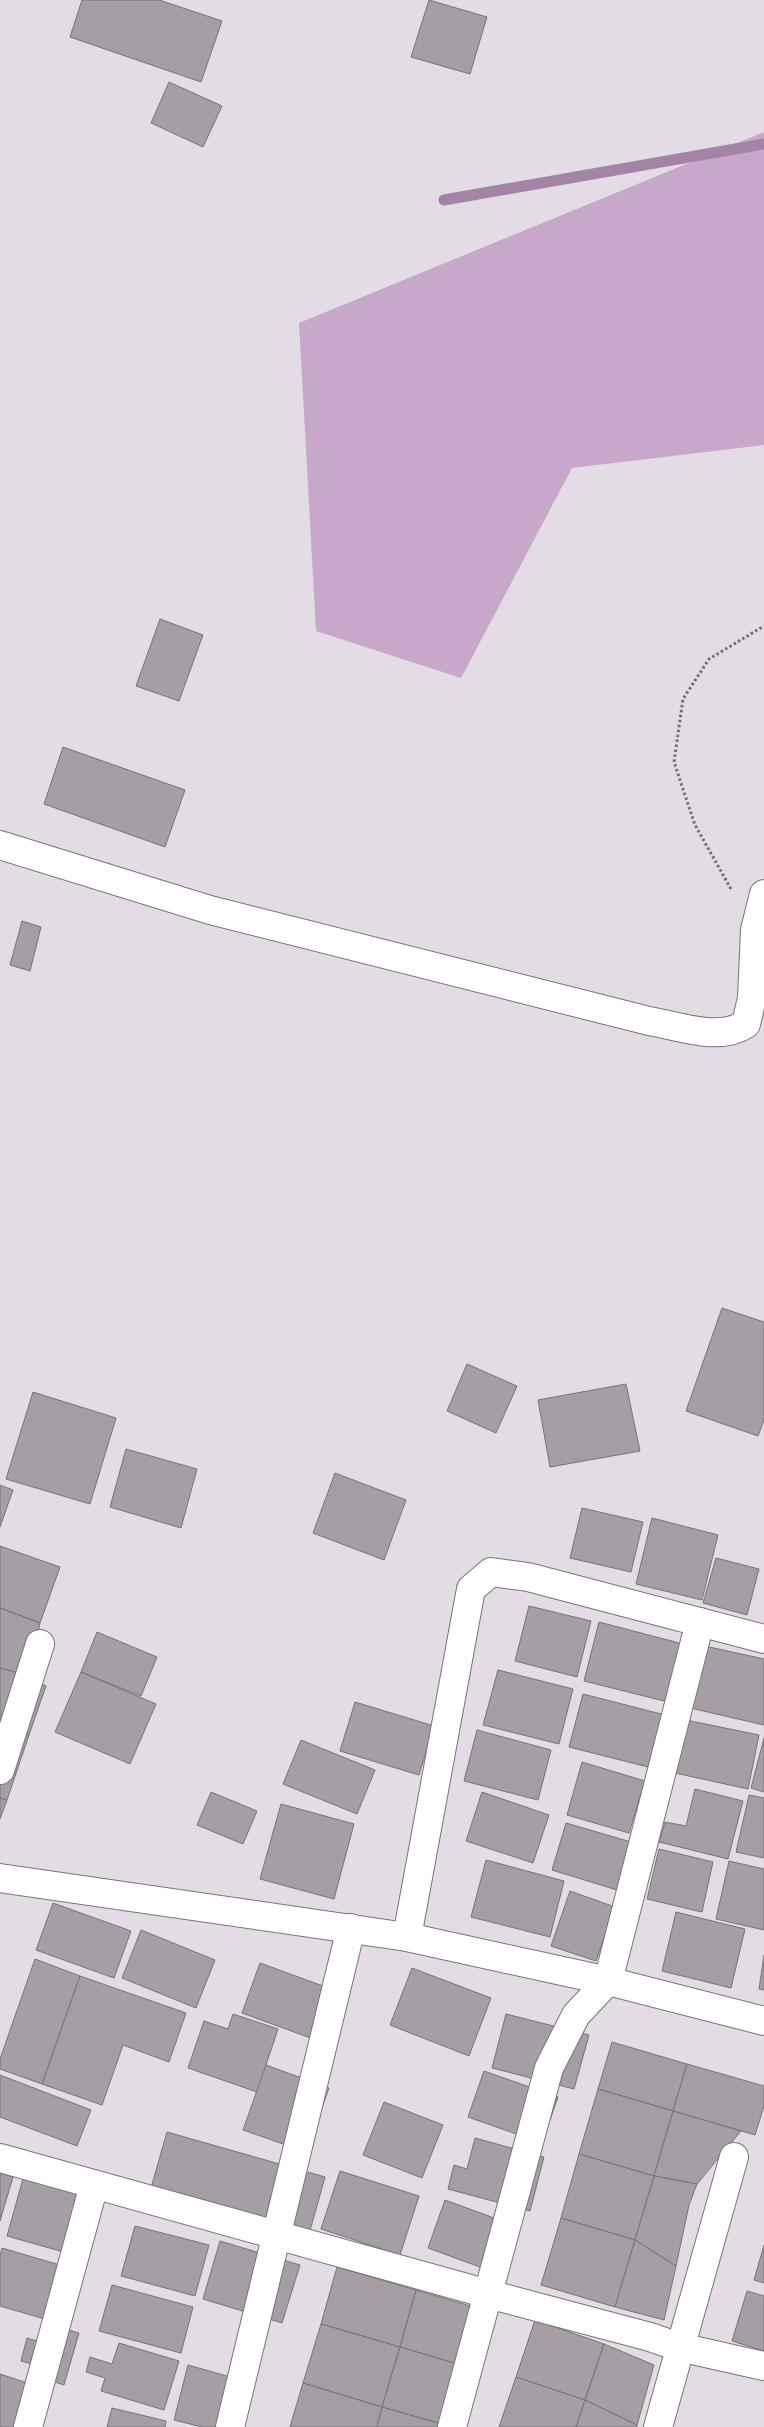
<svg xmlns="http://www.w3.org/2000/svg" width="764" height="2427" font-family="Cabin,sans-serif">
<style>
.green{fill:#c7a7ca}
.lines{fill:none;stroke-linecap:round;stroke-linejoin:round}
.stream{stroke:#a384a6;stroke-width:11}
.building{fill:#a59fa5;stroke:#787278}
.minor-casing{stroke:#797379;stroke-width:30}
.path{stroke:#736e73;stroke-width:3;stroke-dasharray:2.5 2.5;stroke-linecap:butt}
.minor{stroke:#fff;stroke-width:28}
</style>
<rect width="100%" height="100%" fill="#e3dce4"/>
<path class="green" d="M764 132V445L572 468 461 678 316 631 299 323Z"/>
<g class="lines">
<path class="stream" d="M444 200 764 144"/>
</g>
<g class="building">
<path d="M82 0H159L222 21 201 82 70 37Z"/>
<path d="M429 0 487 17 470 74 411 57Z"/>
<path d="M169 82 222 106 203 147 151 123Z"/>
<path d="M160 619 203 635 179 701 136 686Z"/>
<path d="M63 747 185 790 165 847 44 804Z"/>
<path d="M22 921 41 927 30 971 10 965Z"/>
<path d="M722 1308 764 1322V1420L758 1436 686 1411Z"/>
<path d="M467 1364 517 1386 496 1433 447 1411Z"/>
<path d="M626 1384 640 1451 550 1467 538 1400Z"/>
<path d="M33 1392 116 1418 90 1504 6 1479Z"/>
<path d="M126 1449 197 1469 181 1528 110 1507Z"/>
<path d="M335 1473 406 1500 384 1560 313 1533Z"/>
<path d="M0 1485 13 1490 0 1527Z"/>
<path d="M582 1508 643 1522 631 1572 570 1558Z"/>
<path d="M652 1518 718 1535 702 1600 636 1584Z"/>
<path d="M0 1546 60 1567 40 1623 0 1608Z"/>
<path d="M716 1558 759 1569 747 1615 703 1603Z"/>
<path d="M529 1606 591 1621 577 1677 515 1661Z"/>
<path d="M0 1608 40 1623 28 1676 0 1668Z"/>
<path d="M599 1622 683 1644 668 1702 584 1681Z"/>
<path d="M97 1632 157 1657 141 1696 81 1672Z"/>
<path d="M700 1645 764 1659V1725L686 1707Z"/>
<path d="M0 1668 28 1676 46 1686 29 1735 0 1726Z"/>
<path d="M498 1670 573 1689 559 1744 483 1725Z"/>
<path d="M81 1672 156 1704 130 1764 55 1732Z"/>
<path d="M583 1694 665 1715 652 1768 569 1747Z"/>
<path d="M355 1702 434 1726 419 1775 340 1751Z"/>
<path d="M686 1720 759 1735 748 1789 675 1773Z"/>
<path d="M0 1726 29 1735 7 1800 0 1798Z"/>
<path d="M477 1730 551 1750 538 1800 464 1781Z"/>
<path d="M764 1738V1792L751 1788Z"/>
<path d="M301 1740 375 1770 357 1814 283 1784Z"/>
<path d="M582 1762 645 1781 629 1833 567 1815Z"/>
<path d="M695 1789 743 1801 728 1859 659 1842 665 1822 686 1826Z"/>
<path d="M211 1792 257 1811 243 1844 197 1825Z"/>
<path d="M482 1792 549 1815 533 1863 466 1841Z"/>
<path d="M749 1795 764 1798V1858L736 1852Z"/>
<path d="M0 1798 7 1800 0 1819Z"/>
<path d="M281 1804 354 1824 334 1899 260 1879Z"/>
<path d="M566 1823 631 1842 617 1890 552 1870Z"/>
<path d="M659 1849 713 1862 702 1912 647 1899Z"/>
<path d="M486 1860 564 1881 550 1937 471 1917Z"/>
<path d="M729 1861 764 1869V1930L716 1919Z"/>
<path d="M570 1891 615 1907 596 1961 551 1946Z"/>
<path d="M53 1903 131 1931 114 1978 36 1950Z"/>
<path d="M676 1912 745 1929 731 1988 662 1971Z"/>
<path d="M141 1930 215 1960 196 2008 122 1978Z"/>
<path d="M764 1955V1990L759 1989Z"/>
<path d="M35 1959 80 1976 42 2084 0 2069V2059Z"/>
<path d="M260 1963 345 1994 327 2044 242 2013Z"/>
<path d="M412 1968 491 1998 469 2056 390 2025Z"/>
<path d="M80 1976 186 2013 169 2062 123 2045 102 2105 42 2084Z"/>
<path d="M233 2014 278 2029 257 2092 188 2068 204 2021 228 2029Z"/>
<path d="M506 2014 589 2035 574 2089 492 2068Z"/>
<path d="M612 2042 687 2064 673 2111 598 2089Z"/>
<path d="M687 2064 764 2086V2106L755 2135 673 2111Z"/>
<path d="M266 2065 329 2088 306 2152 243 2130Z"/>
<path d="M484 2071 558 2097 542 2143 468 2117Z"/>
<path d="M0 2075 91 2110 77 2146 0 2117Z"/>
<path d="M598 2089 673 2111 654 2176 579 2154Z"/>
<path d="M384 2102 443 2125 422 2178 363 2155Z"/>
<path d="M673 2111 741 2131 697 2184 654 2176Z"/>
<path d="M167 2132 325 2177 309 2234 151 2188Z"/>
<path d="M475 2138 544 2157 530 2211 448 2189 454 2165 467 2169Z"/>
<path d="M579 2154 654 2176 635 2240 561 2218Z"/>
<path d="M340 2171 419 2196 400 2255 321 2229Z"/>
<path d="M0 2173 13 2177 0 2221Z"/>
<path d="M24 2175 103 2197 85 2258 7 2236Z"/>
<path d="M654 2176 697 2184 689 2205 676 2266 635 2240Z"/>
<path d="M445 2200 516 2226 499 2274 428 2248Z"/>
<path d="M561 2218 635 2240 615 2307 541 2285Z"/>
<path d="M135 2226 209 2245 195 2296 121 2276Z"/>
<path d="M635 2240 676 2266 664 2320 615 2307Z"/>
<path d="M220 2241 300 2265 282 2323 203 2299Z"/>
<path d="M764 2245V2283L754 2280Z"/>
<path d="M2 2248 84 2272 69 2326 0 2306V2256Z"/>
<path d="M337 2267 416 2290 400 2347 321 2324Z"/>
<path d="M112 2285 193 2307 181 2353 99 2331Z"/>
<path d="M416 2290 491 2312 474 2369 400 2347Z"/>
<path d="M747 2291 764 2296V2351L732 2341Z"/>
<path d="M535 2320 604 2344 585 2400 516 2377Z"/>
<path d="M321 2324 400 2347 382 2407 303 2383Z"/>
<path d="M55 2326 79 2333 64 2385 43 2378 46 2368 21 2361 27 2338 49 2345Z"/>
<path d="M119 2343 179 2361 164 2410 101 2391 105 2378 86 2372 90 2357 112 2364Z"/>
<path d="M604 2344 654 2365 637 2425 585 2400Z"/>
<path d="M400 2347 474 2369 452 2427 382 2407Z"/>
<path d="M188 2365 234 2378 221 2427H202L174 2420Z"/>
<path d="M0 2374 52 2391 40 2427H0Z"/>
<path d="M516 2377 585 2400 576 2427H499Z"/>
<path d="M303 2383 382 2407 377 2427H290Z"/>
<path d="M585 2400 637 2425V2427H576Z"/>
<path d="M382 2407 452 2427H377Z"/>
<path d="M112 2408 166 2421 165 2427H107Z"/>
</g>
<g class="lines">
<defs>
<g id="minor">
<path d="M0 845 210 910 649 1021C679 1026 719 1042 746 1024L752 998 755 930 764 894"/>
<path d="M0 1770 40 1644"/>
<path d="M0 1878 407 1937 608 1981 764 2021"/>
<path d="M407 1937 471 1589 491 1572 528 1577 764 1639"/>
<path d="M0 2158 488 2294 650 2337 679 2347 764 2366"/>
<path d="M28 2427 94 2185"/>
<path d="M230 2427 351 1928"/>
<path d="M452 2427 549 2068 576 2015 608 1981 700 1622"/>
<path d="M658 2427 734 2157"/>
</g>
</defs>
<use href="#minor" class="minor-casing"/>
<path class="path" d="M731 889 695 825 674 762 683 699 709 659 764 626"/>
<use href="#minor" class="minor"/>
</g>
</svg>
